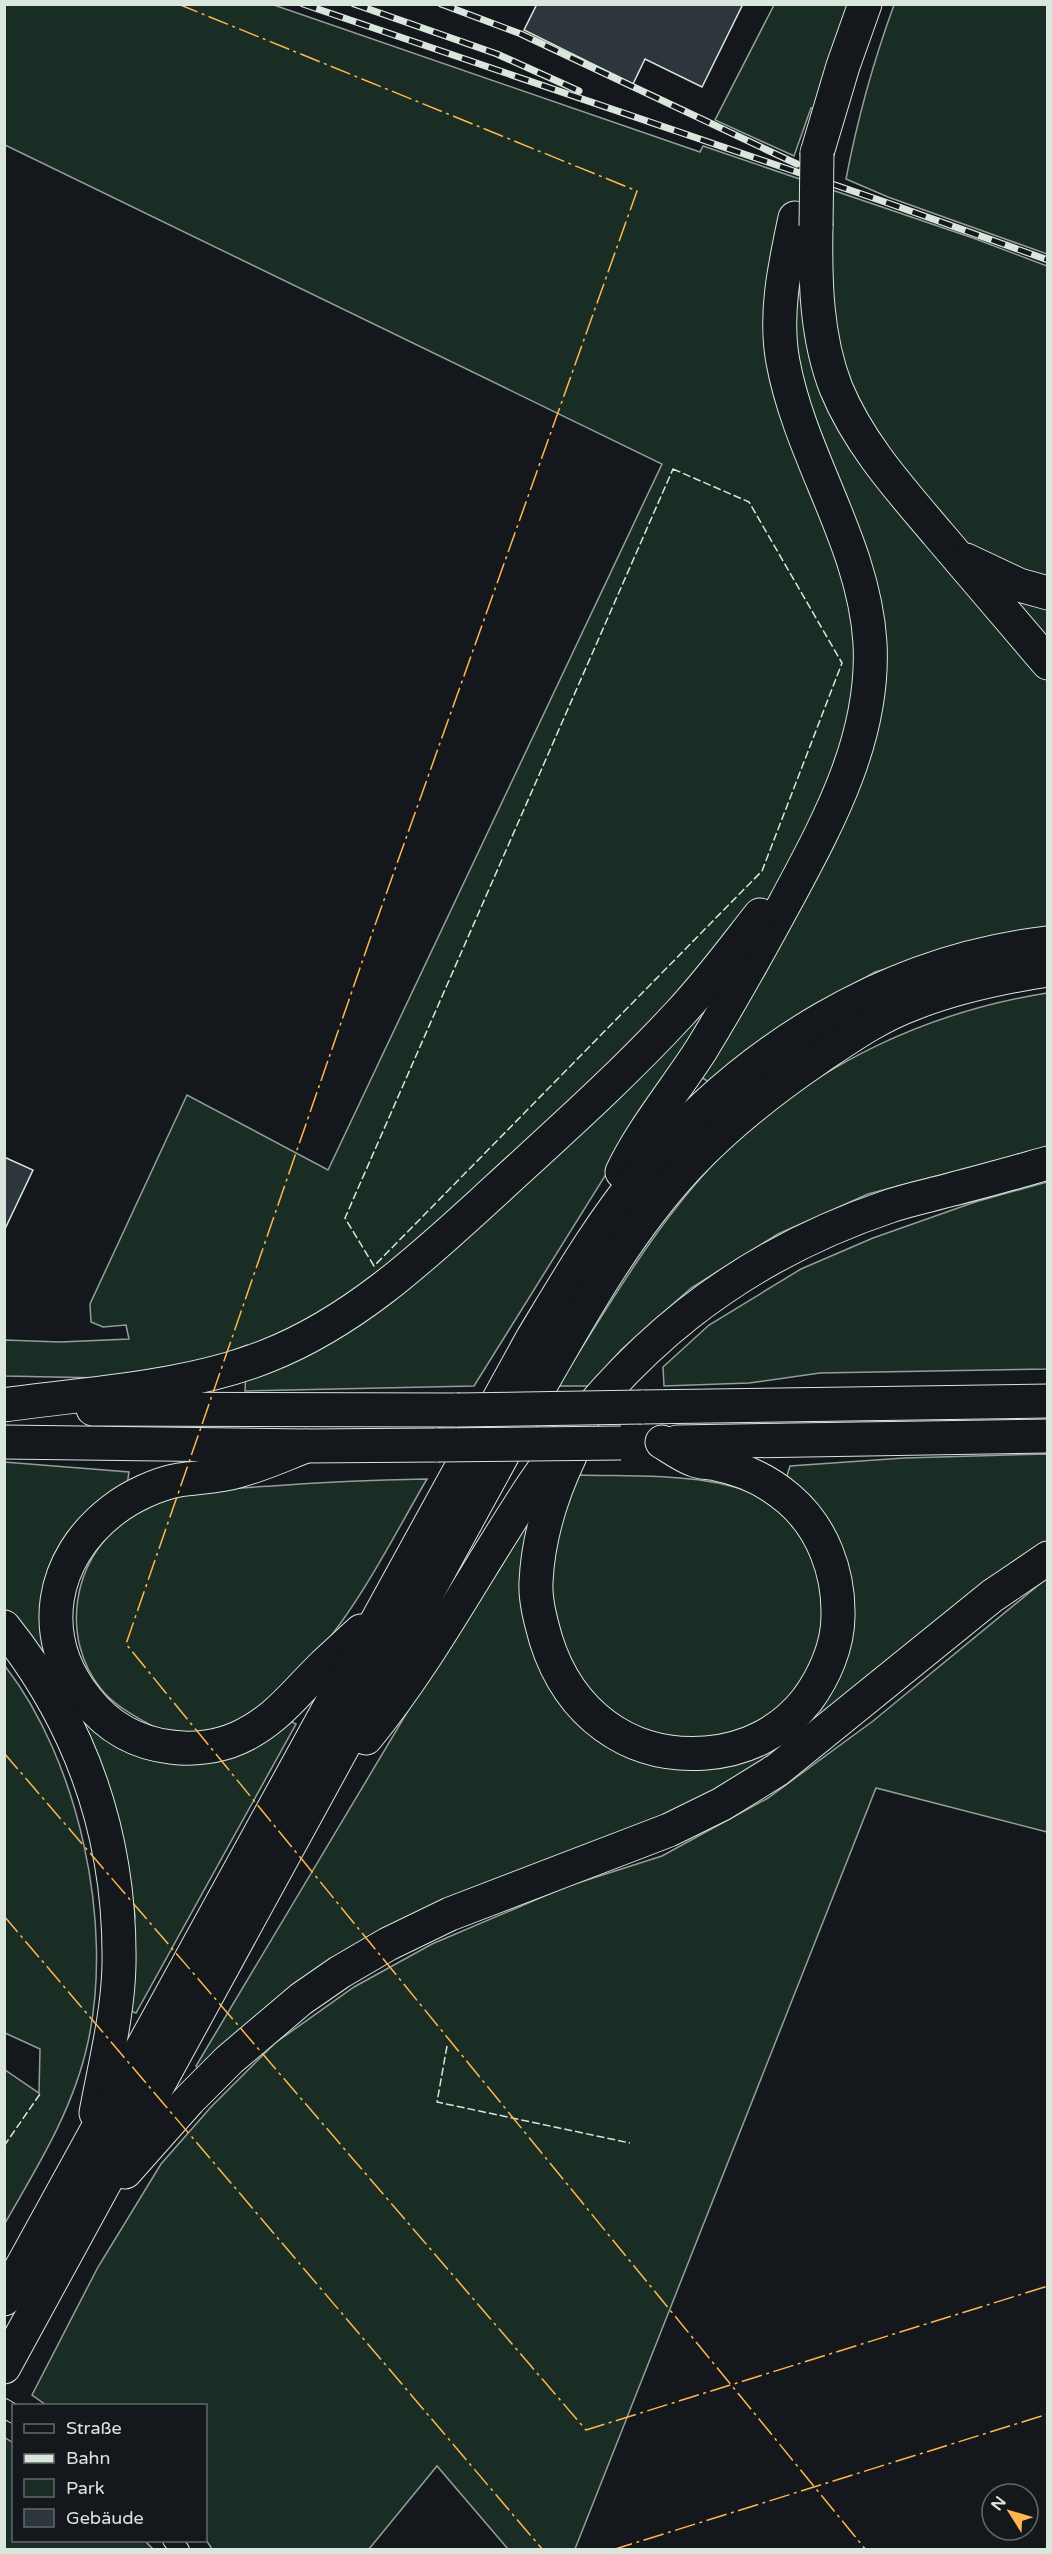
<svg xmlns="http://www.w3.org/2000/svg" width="1052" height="2554" font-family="'Varela Round',sans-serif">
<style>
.green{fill:#1a2d24;stroke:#939e99;stroke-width:1.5}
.building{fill:#2c363c;stroke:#d8e6dc;stroke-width:1.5}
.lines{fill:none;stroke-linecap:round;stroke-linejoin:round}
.street-casing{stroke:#d8e6dc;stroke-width:20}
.highway-casing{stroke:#d8e6dc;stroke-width:35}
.street{stroke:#14181c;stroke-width:18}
.highway{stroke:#14181c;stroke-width:33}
.rail-casing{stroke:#d8e6dc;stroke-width:7}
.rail{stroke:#14181c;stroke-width:4.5;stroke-dasharray:14;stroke-linecap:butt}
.highway-bridge-casing{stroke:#d8e6dc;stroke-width:35;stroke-linecap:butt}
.highway-bridge{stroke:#14181c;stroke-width:33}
.fence{stroke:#d8e6dc;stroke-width:1.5;stroke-dasharray:8 3;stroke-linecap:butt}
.power{stroke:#ffb74d;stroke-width:1.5;stroke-dasharray:21 4.5 3 4.5;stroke-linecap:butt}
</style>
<rect width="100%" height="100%" fill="#14181c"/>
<g class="green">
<path d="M5 5H274L700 152 703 146 973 238 1047 266V928L1004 935 875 972 787 1023 709 1082 676 1062 474 1386 245 1391 247 1345 210 1359 102 1378 5 1376V1340L60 1342 129 1339 126 1325 103 1327 91 1322 90 1304 187 1095 328 1170 662 464 5 145Z"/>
<path d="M774 5H851L815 109 811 108 794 156 715 120Z"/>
<path d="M894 5H1047V254L888 197 846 179C858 116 872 65 894 5Z"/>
<path d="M1047 993V1147L868 1194 778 1234 691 1288 621 1350 590 1386H558C609 1305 661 1214 730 1147 818 1063 928 1012 1047 993Z"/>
<path d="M1047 1182V1369L820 1373 749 1383 664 1386 663 1367 709 1325 801 1269 873 1238 975 1202Z"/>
<path d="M1047 1454V1545L763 1766 680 1812 404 1919 200 2071 196 2066 522 1520 579 1475C646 1477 718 1471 778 1505L790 1466 904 1458Z"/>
<path d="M4 1462 129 1472 127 1485 92 1506 67 1533 47 1577 57 1673 5 1609Z"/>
<path d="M427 1479C379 1561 336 1655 255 1710 237 1723 201 1741 179 1736 167 1734 153 1726 143 1721 128 1712 112 1703 101 1689 60 1638 72 1560 124 1522 166 1490 222 1489 272 1486 324 1482 375 1480 427 1479Z"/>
<path d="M1047 1578V1832L876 1788 575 2549H508L437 2466 369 2549H212L206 2540V2406L46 2405 32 2395 98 2267 161 2164 211 2107 275 2043 354 1987 432 1944 568 1886 662 1856 768 1798 873 1721Z"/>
<path d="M5 1666C79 1761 114 1924 88 2042 74 2108 38 2166 5 2223V2070L39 2093 40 2049 5 2033Z"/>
<path d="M66 1698 131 1752 288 1720 296 1724 136 2013 125 2009 135 1916 129 1872 105 1777 87 1730Z"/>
<path d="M4 2437 13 2443 14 2540 145 2541 153 2549H5Z"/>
</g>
<g class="building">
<path d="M537 4H743L702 87 645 59 633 84 524 30Z"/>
<path d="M4 1157 33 1170 4 1231Z"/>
</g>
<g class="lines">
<defs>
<g id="street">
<path d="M4 2408 14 2414"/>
<path d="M172 2540 180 2550"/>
</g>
<g id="highway">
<path d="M817 153 843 66 865 4"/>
<path d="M816 226C815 280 816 337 836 388 859 444 900 489 938 534 975 577 1011 620 1048 663"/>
<path d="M966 560 1019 585 1048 593"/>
<path d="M622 1172C642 1130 676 1089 701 1050 731 1001 759 951 786 901 829 821 875 737 870 643 864 543 801 459 783 362 774 314 785 265 795 218"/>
<path d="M4 1405C89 1393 188 1388 267 1356 356 1321 427 1253 497 1189 559 1132 623 1075 680 1013 709 982 734 948 760 915"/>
<path d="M641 1407 1048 1401"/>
<path d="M93 1409 457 1410"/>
<path d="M4 1442 306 1446 438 1445"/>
<path d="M677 1442 1048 1436"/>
<path d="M306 1446C283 1455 261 1465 238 1471 219 1477 198 1477 179 1480 157 1484 131 1496 113 1510 50 1558 36 1637 87 1700 109 1728 136 1743 171 1747 193 1750 218 1747 238 1738 275 1722 296 1692 324 1665 336 1654 348 1643 361 1631"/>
<path d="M570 1456C551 1496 538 1538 536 1582 535 1601 541 1622 546 1640 569 1713 628 1759 706 1753 746 1750 782 1732 807 1700 824 1677 838 1646 838 1616 839 1573 823 1528 789 1499 768 1481 743 1469 716 1464 709 1462 701 1463 694 1460 683 1456 672 1448 662 1442"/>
<path d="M4 1627C82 1725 121 1839 119 1965 118 2014 105 2064 96 2113"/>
<path d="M366 1738C430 1660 477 1569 533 1485 623 1350 735 1258 890 1206 910 1199 932 1195 953 1189 985 1181 1016 1172 1048 1163"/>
<path d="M125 2172 189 2100 229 2060 301 1999 340 1972 388 1944 450 1914 669 1830 722 1804 777 1770 992 1596 1048 1558"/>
<path d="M4 2299 532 1339C567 1281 600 1224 643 1172 744 1050 888 961 1048 943"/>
<path d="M4 2367 538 1390C582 1313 627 1231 689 1165 728 1124 771 1090 818 1058 848 1038 877 1017 912 1004 955 987 1002 977 1048 970"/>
</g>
</defs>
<use href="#street" class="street-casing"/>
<use href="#highway" class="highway-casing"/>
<use href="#street" class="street"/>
<use href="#highway" class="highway"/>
<defs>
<g id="rail">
<path d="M303 4 885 202 1048 260"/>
<path d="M354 4 497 54 579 91"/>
<path d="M441 4 521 34 797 164"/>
</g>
</defs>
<use href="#rail" class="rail-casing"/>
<use href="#rail" class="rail"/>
<defs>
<g id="highway-bridge">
<path d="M816 226 817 153"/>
<path d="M457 1410 641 1407"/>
<path d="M438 1445 621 1443"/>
</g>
</defs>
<use href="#highway-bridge" class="highway-bridge-casing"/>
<use href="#highway-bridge" class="highway-bridge"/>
<g class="fence">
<path d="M673 469 749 502 842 663 762 871 374 1266 345 1218Z"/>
<path d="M447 2046 437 2102 630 2143"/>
<path d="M4 2146 40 2094"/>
</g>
<g class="power">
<path d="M178 4 637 191 369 942 126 1644 866 2550"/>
<path d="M4 1753 586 2430 1048 2286"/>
<path d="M4 1916 543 2550"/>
<path d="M612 2550 1048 2414"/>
<path d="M1047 2550 1048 2549"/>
</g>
</g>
<rect width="1052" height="2554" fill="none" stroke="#d8e6dc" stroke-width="12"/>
<rect x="12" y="2404" width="195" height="138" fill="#14181c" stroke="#626a69" stroke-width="1.5"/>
<rect x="24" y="2424" width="30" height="9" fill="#14181c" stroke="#626a69" stroke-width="1.5"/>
<text x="66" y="2434" font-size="18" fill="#d8e6dc">Straße</text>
<rect x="24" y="2454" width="30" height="9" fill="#d8e6dc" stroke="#626a69" stroke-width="1.5"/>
<text x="66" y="2464" font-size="18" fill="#d8e6dc">Bahn</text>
<rect x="24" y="2479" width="30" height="18" fill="#1a2d24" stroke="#626a69" stroke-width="1.5"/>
<text x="66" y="2494" font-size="18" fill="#d8e6dc">Park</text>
<rect x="24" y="2509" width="30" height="18" fill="#2c363c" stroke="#626a69" stroke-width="1.5"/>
<text x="66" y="2524" font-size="18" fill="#d8e6dc">Gebäude</text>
<g transform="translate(1010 2512) rotate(307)"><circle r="28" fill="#14181c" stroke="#626a69" stroke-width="1.5"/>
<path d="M0-4.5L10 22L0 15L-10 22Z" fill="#ffb74d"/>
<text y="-9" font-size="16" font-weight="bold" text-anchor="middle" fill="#d8e6dc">N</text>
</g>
</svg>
